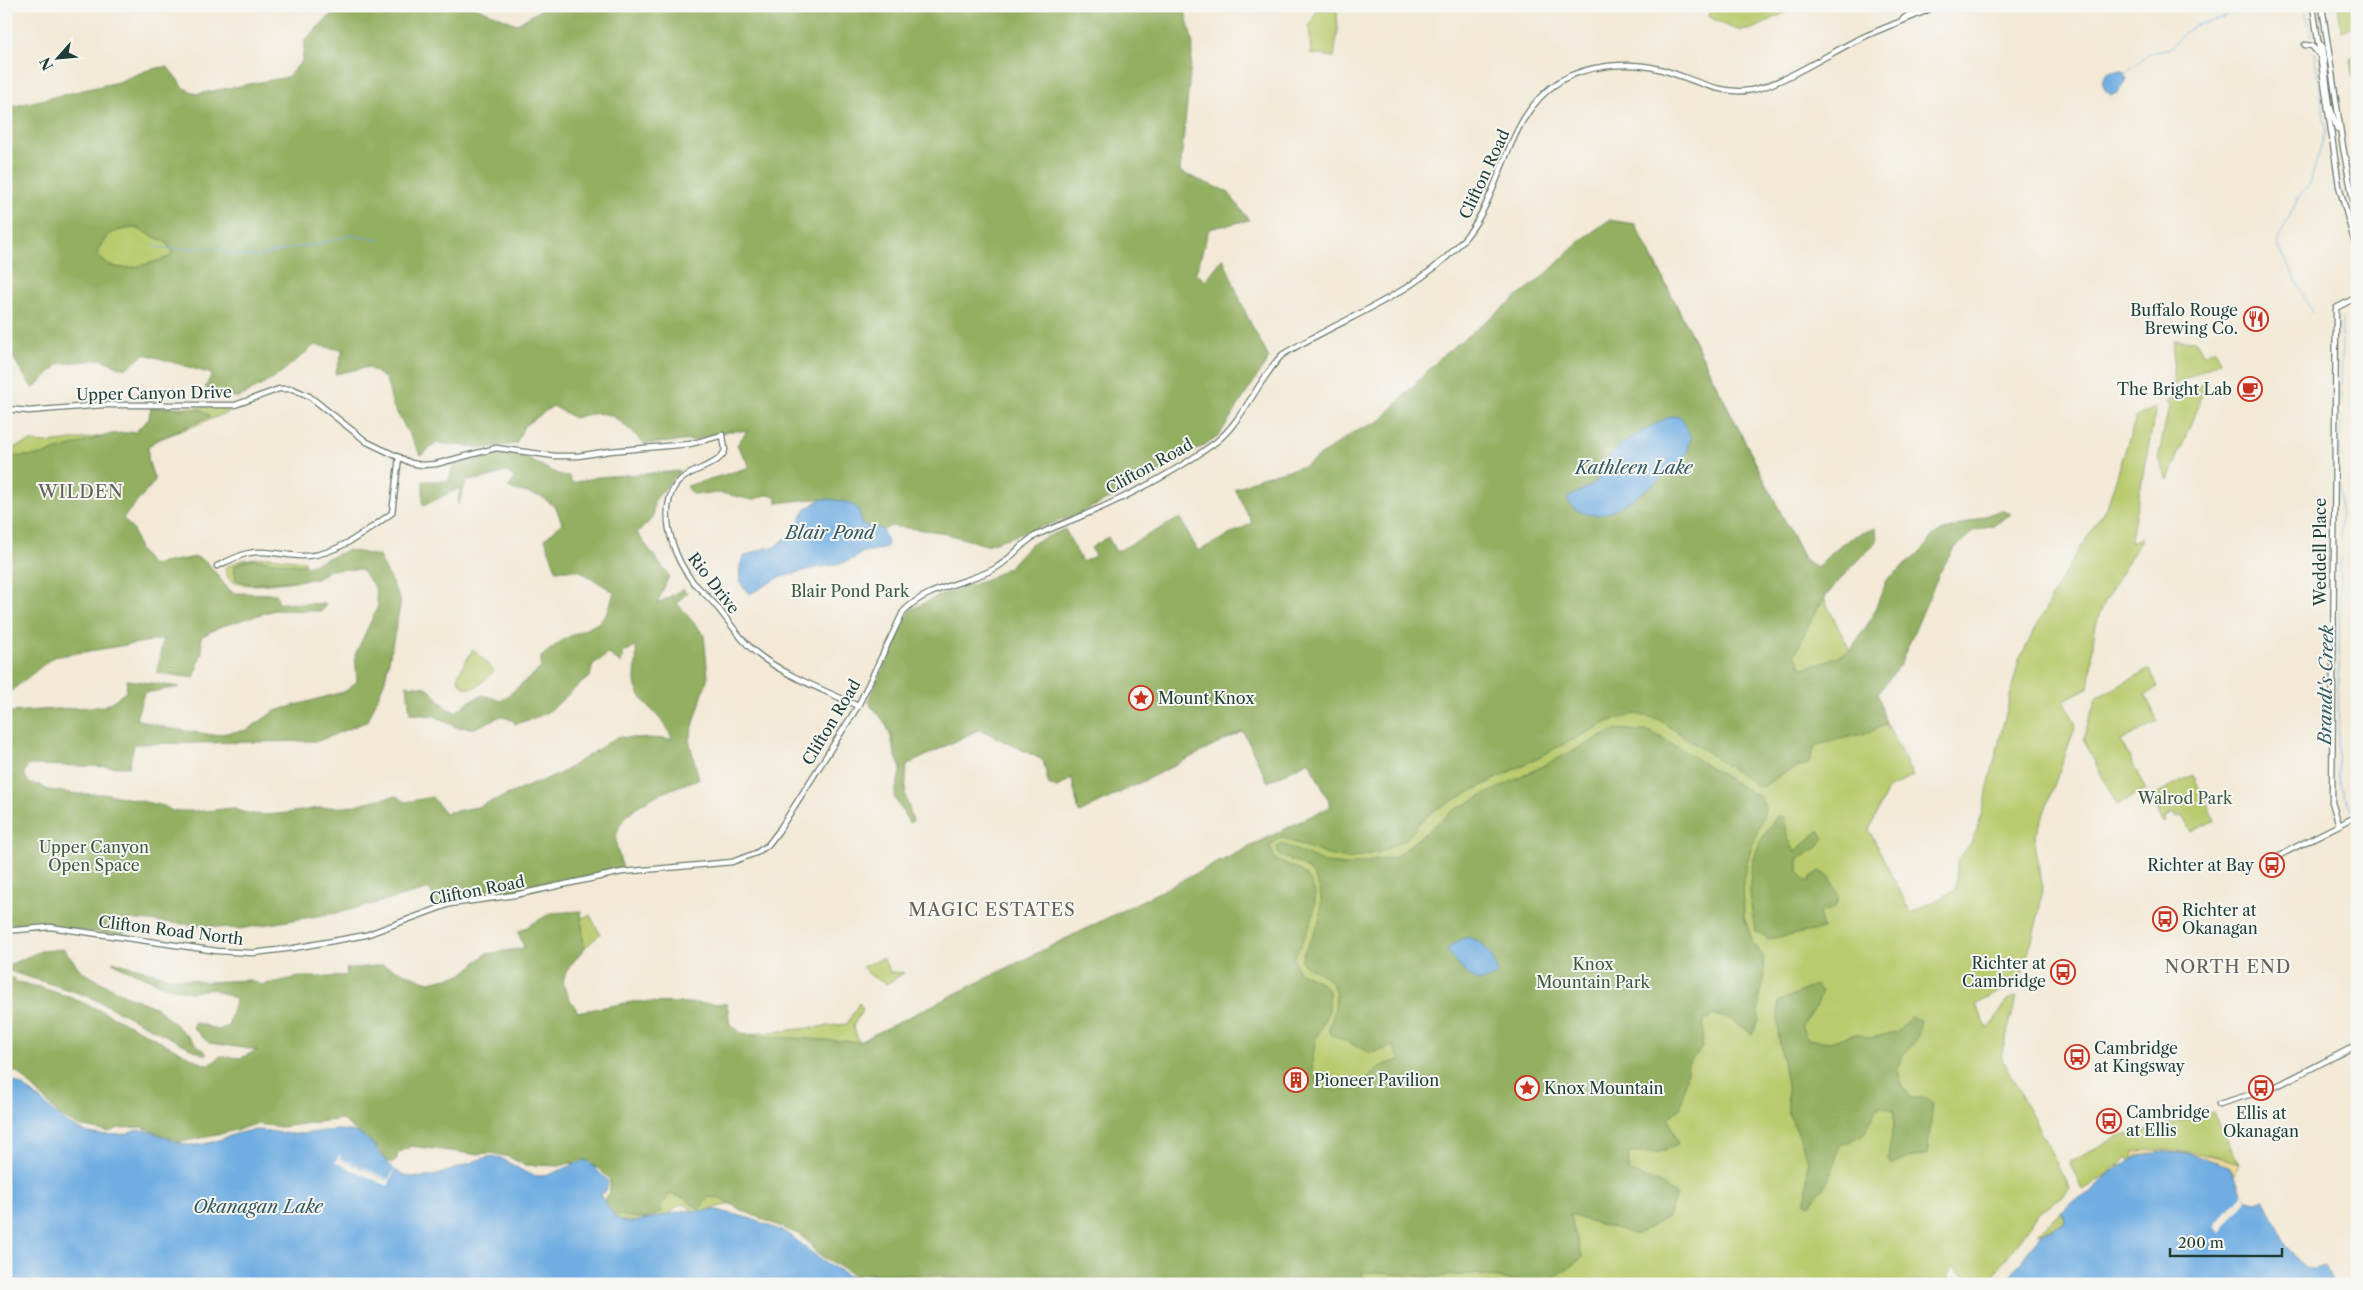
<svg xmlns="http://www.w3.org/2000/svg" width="2363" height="1290" font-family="'Libre Caslon Text',serif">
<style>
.green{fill:#bacb6e;stroke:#6c8451}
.forest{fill:#93af61;stroke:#59764a;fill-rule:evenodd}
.sand{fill:#eeda9e;stroke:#868c69}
.water{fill:#70ade2;stroke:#48758b}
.pier{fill:#f3e9d6}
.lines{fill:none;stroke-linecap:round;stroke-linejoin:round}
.stream{stroke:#70ade2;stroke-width:1}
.secondary-casing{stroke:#69796d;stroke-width:7}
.secondary{stroke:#fff;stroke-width:4.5}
.labels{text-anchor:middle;stroke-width:4;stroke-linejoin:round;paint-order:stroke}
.street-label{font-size:16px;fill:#1f3d34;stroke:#f6f6f2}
.poi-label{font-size:16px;fill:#1f3d34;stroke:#f6f6f2;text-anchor:start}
.park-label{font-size:16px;fill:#3e5940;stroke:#f6f6f2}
.water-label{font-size:18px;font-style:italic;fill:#335960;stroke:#f6f6f2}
.neighbourhood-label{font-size:18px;letter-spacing:1px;fill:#666158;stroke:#f6f6f2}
</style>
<rect width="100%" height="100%" fill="#f6f6f2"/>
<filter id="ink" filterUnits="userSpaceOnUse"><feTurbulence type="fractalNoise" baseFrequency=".02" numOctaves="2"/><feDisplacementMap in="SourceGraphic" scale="10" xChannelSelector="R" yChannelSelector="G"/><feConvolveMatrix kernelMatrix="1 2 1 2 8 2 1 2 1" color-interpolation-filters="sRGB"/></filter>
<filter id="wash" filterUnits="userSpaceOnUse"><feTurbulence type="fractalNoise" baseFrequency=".0096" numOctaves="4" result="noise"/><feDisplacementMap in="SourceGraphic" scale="20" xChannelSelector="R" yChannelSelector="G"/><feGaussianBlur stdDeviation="1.12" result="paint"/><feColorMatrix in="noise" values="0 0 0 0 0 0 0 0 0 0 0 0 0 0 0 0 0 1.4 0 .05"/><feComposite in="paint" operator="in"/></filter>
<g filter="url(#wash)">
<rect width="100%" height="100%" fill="#f3e9d6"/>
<g class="green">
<path d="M1715 6H1782L1786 12C1746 32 1748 39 1708 16Z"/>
<path d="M2338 6H2357V24L2342 31Z"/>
<path d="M1318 9 1337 11 1338 30 1334 57 1311 54 1309 27Z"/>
<path d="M2357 56V77L2353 78 2350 59Z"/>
<path d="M136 228 167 243 172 253 169 257C148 264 110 280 97 252 108 232 113 230 136 228Z"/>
<path d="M1655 262 1913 776 1888 789 1869 830 1911 913 1956 890 1957 861 1971 843 1979 824 2019 660 2063 576 2108 504 2136 417 2156 407 2130 543 2142 537C2128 565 2104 595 2096 625 2091 646 2093 666 2089 687L2064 700 2076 725 2035 838C2033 856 2042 870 2042 887 2042 912 2027 956 2020 981L1975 1005 1988 1029 2008 1000 2017 996 2001 1056 2069 1187 2063 1197 2039 1213 1987 1284H1975L1953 1267 1946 1284H1089L1064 1279 1000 1284 962 1283 934 1277 908 1280 858 1273 806 1232 736 1204 720 1206 700 1215 685 1205 680 1204C674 1208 671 1214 665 1217 650 1224 624 1227 612 1214 608 1211 606 1205 604 1200L610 1191V1180L597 1167 570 1163H545L499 1149 473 1154 411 1145 356 1110 269 1111 237 1131 218 1124C196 1134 180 1146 157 1132L159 1128 119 1121 105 1131 104 1123 64 1106 60 1116 44 1097 6 1023V978H15L11 995 310 1110 486 954 576 940 571 922 590 915 600 934C587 947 559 967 563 989 565 996 574 1006 578 1012L633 1002 727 1004 730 1025 744 1035 847 1024 859 1003 863 1009 853 1026 859 1042 1332 806 1309 761 1268 782 1243 731 1079 813 1072 778 1057 788 1049 785 1043 760 980 729 901 768C889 744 894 725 870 706L1194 579Z"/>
<path d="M2174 340 2196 341 2204 355 2215 349 2221 361 2173 385Z"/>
<path d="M2208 381 2168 480 2158 459 2169 406 2166 402Z"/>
<path d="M151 407H227L229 412 155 441 148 447V460L155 481 6 490V450L30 442 48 443 135 432 149 419Z"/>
<path d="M269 557 305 561 299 581C282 582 251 588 235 583 228 581 226 574 225 568 238 559 253 558 269 557Z"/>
<path d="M473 649 494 671C484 681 468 700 458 679L459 673Z"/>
<path d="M2150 669 2158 687 2145 695 2158 721 2121 741 2146 790 2117 805 2083 739 2096 698Z"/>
<path d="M2193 775 2215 820 2191 832 2182 816 2177 818 2174 813 2165 817 2166 821 2163 822 2150 797Z"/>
<path d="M883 958 890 972 904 973 886 984 871 976 862 967Z"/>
<path d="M2213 1113 2239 1163 2210 1154 2134 1168 2128 1157 2120 1166 2113 1168 2110 1173 2082 1190 2070 1164 2071 1161 2118 1137Z"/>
<path d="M2061 1211 2065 1219 2064 1224 2038 1233Z"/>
</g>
<g class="forest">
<path d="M340 6H473L517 24 547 6H1184L1193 44 1180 172 1228 192 1249 220 1209 229 1196 273 1205 281 1223 258 1247 316 1269 358 1218 437 1142 483 1072 517 986 545 940 532 891 526 883 530 865 527 860 523C858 488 801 501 777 503L776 496 766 495 753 500 721 493 692 494 687 486 750 467 737 445 747 431H728L695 440 645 444C616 419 614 406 574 418L553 406 524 426 516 444 484 448 437 443 421 455 393 406 386 379 368 367 335 374 343 350 315 345 273 379 238 398 205 388 212 374 145 354 125 369 101 359 59 364 33 389 6 347V108L118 82 145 71 167 66 184 88 197 94 287 77 302 61 305 40ZM136 228 167 243 172 253 169 257C148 264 110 280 97 252 108 232 113 230 136 228Z"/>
<path d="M1609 220 1635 224 1804 559 1817 568C1837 546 1847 537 1876 528L1877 542 1838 581 1816 610 1795 654 1802 668 1819 664 1850 651 1871 619 1887 580 1923 550 1933 535 2001 510 2011 514 1996 524 1973 531 1953 550 1939 574 1900 665 1878 693 1886 725 1865 733 1816 745 1808 764 1785 772 1763 787 1756 785 1658 719 1636 714 1610 721 1440 807 1421 821 1406 839 1380 852 1348 859 1328 855 1280 837 1270 847 1275 859C1282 864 1292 865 1299 870 1331 891 1308 933 1293 958L1298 971 1320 982 1329 991V1010L1316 1038 1312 1061 1313 1071 1319 1082 1323 1087 1337 1091 1358 1086 1381 1066 1399 1060 1394 1046 1371 1053 1331 1034 1329 1029C1334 1011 1343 990 1325 976 1316 970 1308 969 1301 961 1305 946 1317 933 1320 918 1324 895 1319 872 1296 862 1287 858 1279 859 1277 847L1282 844 1325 863 1348 865 1395 857 1454 810 1617 729 1652 732 1761 798 1766 809 1751 849 1743 879 1744 916 1753 943 1763 956 1764 980 1759 1000V1020L1752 1034 1728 1018 1713 1015 1704 1021 1702 1048 1688 1064 1681 1107 1668 1118 1678 1145 1657 1153H1629L1628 1171 1659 1183 1676 1194 1668 1217 1636 1235 1569 1215 1583 1257 1546 1284H1531L1475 1274 1432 1277 1361 1272 1369 1284H1129L1044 1276 971 1281 940 1275 866 1274 856 1276 816 1253 812 1245 800 1235 741 1210 721 1198 709 1197 699 1209 683 1198 670 1194 662 1205 661 1212C656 1214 651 1217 646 1218 642 1219 615 1215 611 1213L604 1200 610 1191V1180L599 1169 582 1159 560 1166 524 1165 509 1157 492 1153 473 1154 411 1146 397 1154V1159L393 1163 386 1161 380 1150 341 1119 281 1127 257 1124 217 1135 180 1142 142 1127 119 1128 109 1132 78 1126 60 1116 19 1073 6 1069V980C77 990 141 1033 204 1064L212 1063 221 1056 241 1058 257 1050 209 1043 193 1028 194 1022 219 1030 228 1026 236 999 212 989 191 992 165 986 119 966 112 961 165 976 204 982 250 980 261 985 299 977H330L347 975 346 969 383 965 429 982 461 975 486 954 524 948 518 932 551 913 581 911 584 949C559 979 557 980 578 1012L633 1002 727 1004 730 1025 744 1035 859 1042 1331 806 1309 761 1268 782 1243 731 1079 813 1072 778 1057 788 1049 785 1043 760 979 729 907 765 905 795 913 821 909 823 894 797 901 768 895 755 892 735 887 725 868 701 910 610 936 597 986 580 1009 567 1031 544 1065 529 1082 562 1095 556 1091 548 1108 537 1116 552 1180 518 1198 551 1252 523 1235 489 1261 477 1305 466 1354 432 1380 421 1442 356 1545 275 1580 241Z"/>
<path d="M151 407 202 410 210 416 155 441 148 447V460L155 481 123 518 133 530 139 550 151 565 196 557 207 562 228 589 234 593 276 594 279 603 326 604 322 611 275 610 219 627 201 637 202 652 194 678 157 673 163 639 53 657 6 695V457L41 455 111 434 135 432 149 419Z"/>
<path d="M514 452 560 475 569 476 572 483 598 477 680 471 654 501 653 518 637 533 669 576 657 604 683 589 687 593 677 603 704 635 708 676 689 740 699 779C672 789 620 804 616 838 615 847 621 860 623 869L515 893 448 901 437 906 430 889 342 912 239 929 127 919 124 935 6 923V703L10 712 105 706 126 692 127 680 180 687 144 693 136 719 167 728 213 735 247 730 275 711 346 691 357 681 355 655 378 606 375 587 360 569 329 570 317 579 251 584 236 580 234 566 251 559 308 566 348 550 379 556 401 602 385 680 368 721 318 741 134 744 129 767 28 765 24 774 30 784 40 785 48 790 78 794H108L164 806 172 811H206L232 808C262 822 296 810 328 807 336 807 344 808 351 806 367 802 381 798 397 796L406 802 432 797 445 813 477 807 561 773 617 737 672 739C665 717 642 706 636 687 633 676 638 660 636 647L624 652 621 664 609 654 593 664 590 677C575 687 566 697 553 708 542 717 528 720 515 724L514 721 501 716 475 728 456 727 435 716 410 714 407 685 427 687 448 709 456 712 468 702 483 695 501 701 541 668V657C550 650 560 641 570 636 598 622 605 627 614 592L578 570H556L545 539 562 523 556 508 542 497 508 488 515 478 507 472 482 479 467 480 458 505 460 488 423 506V481H449L453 466 482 458Z"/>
<path d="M1777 816 1785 817 1787 836 1795 852 1819 830 1824 839 1820 846 1798 859V872L1809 883 1810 878 1820 871 1830 877 1839 897 1834 908 1819 913 1823 929 1769 939 1755 930C1749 897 1746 874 1760 842 1765 833 1772 825 1777 816Z"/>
<path d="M64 949 82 972 125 995 157 1008 207 1054H202L88 996 6 970V966L41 951Z"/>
<path d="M1815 985 1822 991 1816 1007 1801 1027 1808 1039 1830 1042 1855 1034 1871 1038 1896 1032 1911 1017 1921 1020 1917 1040 1902 1056 1898 1070 1902 1085 1911 1098H1926L1933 1103 1927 1155 1908 1158 1893 1165 1888 1161C1888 1142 1897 1129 1893 1110L1882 1106C1872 1111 1872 1120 1867 1129 1862 1138 1848 1142 1839 1145 1834 1172 1828 1184 1810 1204L1806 1202 1808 1162 1801 1140 1788 1112 1787 1085 1778 1033V1002Z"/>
</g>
<path class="sand" d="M2155 1150C2185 1150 2210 1154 2239 1163L2235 1175 2229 1166 2138 1155 2133 1158 2134 1151Z"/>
<g class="water">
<path d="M2112 71H2122L2127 79 2117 93 2111 95 2105 90 2102 81 2106 74Z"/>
<path d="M1672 416 1681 417 1691 438C1689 442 1689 448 1687 453 1678 469 1625 506 1607 513 1592 518 1573 513 1567 499 1576 492 1587 490 1596 481 1604 473 1605 461 1612 453 1621 442 1658 422 1672 416Z"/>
<path d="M822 499C831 499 853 502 858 509 861 513 860 520 862 525L882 529 888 545 883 549 863 552 853 559 840 564 814 568 778 578 750 594C737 586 738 569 743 557L765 548H773L798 529 801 517 807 508Z"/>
<path d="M1468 937C1485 942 1494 956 1497 973 1481 990 1468 977 1456 962 1453 958 1449 955 1447 950 1453 943 1459 940 1468 937Z"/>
<path d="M6 1078C40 1089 57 1128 94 1134 103 1135 116 1135 125 1134 130 1133 135 1130 139 1130 158 1130 174 1147 197 1145 217 1143 230 1134 248 1131 263 1128 279 1134 294 1134 312 1134 332 1128 350 1131 377 1136 380 1164 402 1174 430 1186 461 1163 489 1157 505 1153 520 1176 540 1176 553 1176 572 1163 587 1160L608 1181 606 1191 600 1195 616 1218 625 1222H634L682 1211 717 1210 752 1219 789 1234 821 1260 851 1277 921 1284H6Z"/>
<path d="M2164 1152 2188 1153 2229 1166 2246 1200 2257 1202 2265 1199C2272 1215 2290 1261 2306 1267 2312 1269 2319 1267 2325 1265L2335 1284H2004L2042 1233 2064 1224 2065 1219 2062 1212 2071 1203 2089 1193 2112 1171 2125 1165 2138 1155Z"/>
</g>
<g class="pier">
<path d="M339 1155 341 1156 340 1161 343 1157 341 1162 345 1158 344 1163 348 1159 346 1164 350 1160 348 1165 351 1160 350 1166 353 1162 352 1167 356 1163 354 1168 357 1163 356 1169 359 1164V1170L361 1165 360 1170 364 1167 363 1172 366 1167 365 1172 368 1168 367 1173 370 1169 369 1174 373 1170 372 1175 375 1171 374 1176 377 1172 375 1177 378 1173V1178L381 1174 379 1179 383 1174 382 1180 385 1176 384 1181 388 1177 387 1182 396 1167 388 1186 335 1162Z"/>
<path d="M2243 1192 2246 1200 2220 1232 2214 1226Z"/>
</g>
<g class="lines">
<g class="stream">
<path d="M2304 6 2312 36"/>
<path d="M2124 74 2150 53 2167 50 2174 45 2183 34 2194 26 2223 18 2230 12H2238L2245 8"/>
<path d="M153 244 157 247 171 249 210 248 244 256 257 257 295 247 315 245 351 235 378 240 382 239"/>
<path d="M2312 312 2277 243 2299 196 2309 186 2326 130 2314 52"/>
<path d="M2341 403 2342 318"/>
<path d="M2340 458 2341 415"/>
<path d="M2340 484 2341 539"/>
<path d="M2340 558 2338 776 2339 784 2351 810"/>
</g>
</g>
</g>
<g filter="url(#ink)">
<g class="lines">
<defs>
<g id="secondary">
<path d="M2313 6 2339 186 2357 251"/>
<path d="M2322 6 2343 147 2357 220"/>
<path d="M1903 19 1920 6"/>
<path d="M2318 42 2322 47 2330 106 2337 129"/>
<path d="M2305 45 2312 46 2318 53"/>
<path d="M6 409 29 411 103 405H235L279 389H293L309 396 367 442 411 463 422 465 436 464 496 448 555 456H578L610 451 690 444 723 435 725 450C718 471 678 466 670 497 662 525 676 561 693 582 701 591 710 598 717 607 731 624 744 645 763 658 791 678 826 691 858 706"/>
<path d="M217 566C226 562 236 557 245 554 265 548 287 557 307 556 338 554 368 530 392 513L399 457"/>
<path d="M2339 825 2332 802 2336 308 2357 297"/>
<path d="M2278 856 2357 816"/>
<path d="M6 931 50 927 217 951 253 953 294 948 366 935 450 904 515 895 622 872 732 862 756 853 768 845 778 832 858 706 903 612C926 587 965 584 994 569 1010 561 1020 544 1035 536 1051 528 1068 522 1084 515 1129 496 1177 471 1216 442 1242 422 1259 379 1282 355 1344 317 1417 295 1465 238 1505 190 1504 116 1560 81 1587 65 1629 61 1659 69 1690 77 1719 96 1752 90 1780 85 1827 55 1855 41 1881 28 1910 19 1936 6"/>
<path d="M2219 1104 2275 1087 2357 1045"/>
</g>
</defs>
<use href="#secondary" class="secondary-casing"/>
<use href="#secondary" class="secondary"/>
</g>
</g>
<defs>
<symbol id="restaurant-ring" viewBox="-11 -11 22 22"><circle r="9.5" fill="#f6f6f2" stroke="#c8321e" stroke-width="1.5"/><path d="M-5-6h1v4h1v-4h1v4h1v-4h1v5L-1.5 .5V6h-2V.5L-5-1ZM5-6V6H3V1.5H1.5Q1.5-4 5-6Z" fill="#c8321e"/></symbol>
<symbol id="cafe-ring" viewBox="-11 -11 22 22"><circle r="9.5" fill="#f6f6f2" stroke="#c8321e" stroke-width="1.5"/><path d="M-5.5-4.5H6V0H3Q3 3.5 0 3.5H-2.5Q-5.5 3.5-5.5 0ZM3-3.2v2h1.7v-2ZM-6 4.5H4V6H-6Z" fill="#c8321e"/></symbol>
<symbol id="sight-ring" viewBox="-11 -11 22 22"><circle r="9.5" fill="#f6f6f2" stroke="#c8321e" stroke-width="1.5"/><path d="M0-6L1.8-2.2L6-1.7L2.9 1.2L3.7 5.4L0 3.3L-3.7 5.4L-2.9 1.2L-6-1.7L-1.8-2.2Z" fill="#c8321e"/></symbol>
<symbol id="bus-ring" viewBox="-11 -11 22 22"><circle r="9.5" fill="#f6f6f2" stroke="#c8321e" stroke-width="1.5"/><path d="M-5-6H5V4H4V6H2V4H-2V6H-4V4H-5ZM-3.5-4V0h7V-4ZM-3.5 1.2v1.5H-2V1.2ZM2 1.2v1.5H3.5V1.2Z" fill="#c8321e"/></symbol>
<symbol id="building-ring" viewBox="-11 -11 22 22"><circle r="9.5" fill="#f6f6f2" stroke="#c8321e" stroke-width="1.5"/><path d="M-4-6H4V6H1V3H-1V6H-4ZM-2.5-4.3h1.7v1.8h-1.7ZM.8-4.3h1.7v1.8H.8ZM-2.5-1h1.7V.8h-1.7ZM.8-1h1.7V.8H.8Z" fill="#c8321e"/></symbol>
</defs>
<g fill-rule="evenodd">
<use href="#restaurant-ring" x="2242" y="305" width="28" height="28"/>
<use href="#cafe-ring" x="2236" y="375" width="28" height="28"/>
<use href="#sight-ring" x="1127" y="684" width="28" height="28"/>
<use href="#bus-ring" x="2258" y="851" width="28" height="28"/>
<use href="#bus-ring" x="2151" y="905" width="28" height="28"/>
<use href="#bus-ring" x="2049" y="958" width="28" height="28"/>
<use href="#bus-ring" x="2063" y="1043" width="28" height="28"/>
<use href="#building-ring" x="1282" y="1066" width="28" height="28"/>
<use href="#sight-ring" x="1513" y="1074" width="28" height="28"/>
<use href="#bus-ring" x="2247" y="1074" width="28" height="28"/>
<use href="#bus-ring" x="2095" y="1107" width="28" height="28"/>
</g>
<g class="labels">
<g class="street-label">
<text transform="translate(1484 174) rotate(-65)" y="6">Clifton Road</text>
<text transform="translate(154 393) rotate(-1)" y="6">Upper Canyon Drive</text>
<text transform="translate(1149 466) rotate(-29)" y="6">Clifton Road</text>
<text transform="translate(2320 552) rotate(-90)" y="6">Weddell Place</text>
<text transform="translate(714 583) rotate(52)" y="6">Rio Drive</text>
<text transform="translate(831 722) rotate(-59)" y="6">Clifton Road</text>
<text transform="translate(477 890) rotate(-11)" y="6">Clifton Road</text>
<text transform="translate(171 930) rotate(7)" y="6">Clifton Road North</text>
</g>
<g class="poi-label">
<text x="2238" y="316" text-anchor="end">Buffalo Rouge<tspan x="2238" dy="18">Brewing Co.</tspan></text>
<text x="2232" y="395" text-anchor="end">The Bright Lab</text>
<text x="1158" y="704">Mount Knox</text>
<text x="2254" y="871" text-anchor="end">Richter at Bay</text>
<text x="2182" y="916">Richter at<tspan x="2182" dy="18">Okanagan</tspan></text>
<text x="2046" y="969" text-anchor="end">Richter at<tspan x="2046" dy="18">Cambridge</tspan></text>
<text x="2094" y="1054">Cambridge<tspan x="2094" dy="18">at Kingsway</tspan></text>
<text x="1314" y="1086">Pioneer Pavilion</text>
<text x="1544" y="1094">Knox Mountain</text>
<text x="2126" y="1118">Cambridge<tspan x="2126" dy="18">at Ellis</tspan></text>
<text x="2261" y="1119" text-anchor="middle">Ellis at<tspan x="2261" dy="18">Okanagan</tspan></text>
</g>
<g class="park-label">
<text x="850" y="597">Blair Pond Park</text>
<text x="2185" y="804">Walrod Park</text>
<text x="94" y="853">Upper Canyon<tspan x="94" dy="18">Open Space</tspan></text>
<text x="1593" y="970">Knox<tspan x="1593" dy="18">Mountain Park</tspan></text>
</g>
<g class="water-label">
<text x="1634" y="474">Kathleen Lake</text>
<text x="830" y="539">Blair Pond</text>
<text transform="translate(2326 685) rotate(-89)" y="6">Brandt's Creek</text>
<text x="258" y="1213">Okanagan Lake</text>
</g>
<g class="neighbourhood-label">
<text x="81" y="498">WILDEN</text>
<text x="992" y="916">MAGIC ESTATES</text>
<text x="2228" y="973">NORTH END</text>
</g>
</g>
<rect width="2363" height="1290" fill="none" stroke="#f6f6f2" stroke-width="25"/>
<g transform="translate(58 58) rotate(243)" stroke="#f6f6f2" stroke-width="4" paint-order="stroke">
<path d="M0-4L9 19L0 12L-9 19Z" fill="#1f3d34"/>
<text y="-8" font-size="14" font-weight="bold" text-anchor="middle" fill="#1f3d34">N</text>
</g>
<path d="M2170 1248v8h112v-8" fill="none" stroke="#1f3d34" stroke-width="2.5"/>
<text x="2178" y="1248" font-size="15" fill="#1f3d34" stroke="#f6f6f2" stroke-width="4" paint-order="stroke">200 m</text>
</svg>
